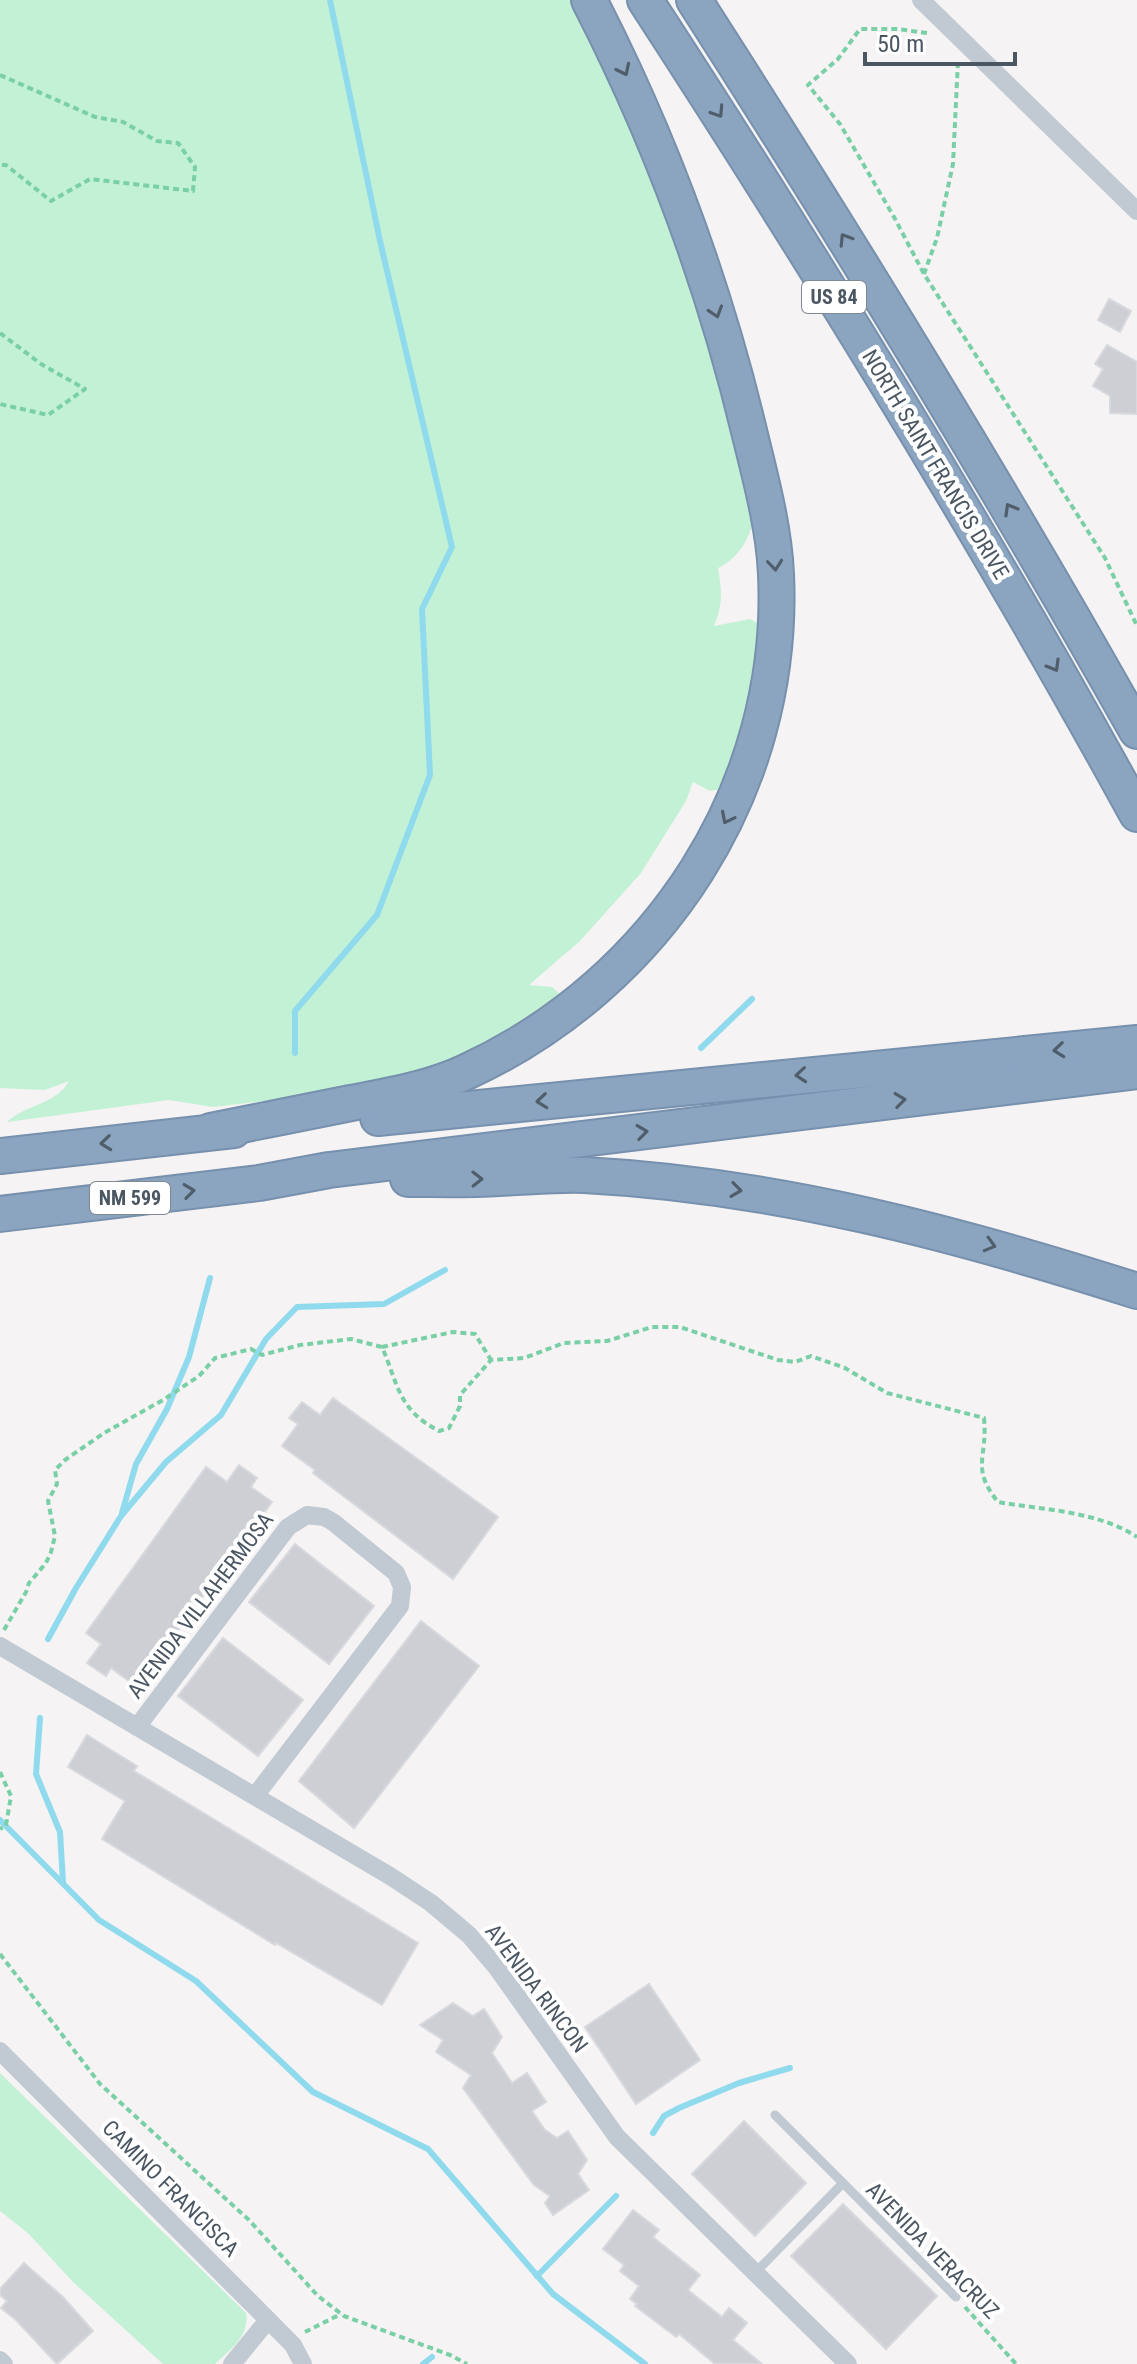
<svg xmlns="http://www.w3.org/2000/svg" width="1137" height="2364" font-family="'Roboto Condensed',sans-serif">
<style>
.green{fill:#c3f1d5}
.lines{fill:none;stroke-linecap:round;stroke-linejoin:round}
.stream{stroke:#90daee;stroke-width:6}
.building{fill:#cdcfd5;stroke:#d7d9de;stroke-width:2}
.motorway-casing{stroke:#7690ad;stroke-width:38}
.path{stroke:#7ad0a6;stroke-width:4;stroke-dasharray:6 4;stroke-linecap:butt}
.service{stroke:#c1cad2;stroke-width:9}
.minor{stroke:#c1cad2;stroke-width:18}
.motorway{stroke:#8ba5c1;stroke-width:34}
.oneway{stroke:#505e6b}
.labels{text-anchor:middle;stroke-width:8;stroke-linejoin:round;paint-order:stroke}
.shield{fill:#fff;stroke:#808990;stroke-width:2}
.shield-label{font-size:20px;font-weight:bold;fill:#4a5661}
.street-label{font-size:22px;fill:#4a5661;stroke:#fff}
</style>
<rect width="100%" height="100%" fill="#f5f3f3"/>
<g class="green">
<path d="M0 0H574L642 148 717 360 753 522C748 542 736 560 718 568 722 590 723 605 714 626L750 619 761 625C756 685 741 733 721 789L710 791 693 782 686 801 641 873 580 941 529 985 552 987 560 994 523 1024 486 1045 417 1075 340 1092 213 1107 169 1100 7 1122C26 1104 56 1105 69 1081L45 1090 0 1088Z"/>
<path d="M0 2073 246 2313C250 2336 230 2350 215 2364H163L73 2282 29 2234 0 2211Z"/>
</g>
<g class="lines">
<g class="stream">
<path d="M701 1048 752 999"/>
<path d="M295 1053V1011L377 915 430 775 422 609 452 547 380 241 330 0"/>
<path d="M122 1513 136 1464 167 1409 189 1357 210 1278"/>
<path d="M48 1639 76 1588 121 1516 166 1462 221 1415 266 1339 297 1307 384 1304 445 1270"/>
<path d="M40 1718 36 1774 60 1832 63 1882"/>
<path d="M0 1820 99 1920 196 1981 313 2092 428 2149 553 2294 645 2364"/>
<path d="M653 2133 664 2116 679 2108 739 2083 790 2068"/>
<path d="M537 2276 616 2196"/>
<path d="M423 2364 432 2357"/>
</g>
</g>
<g class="building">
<path d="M1109 299 1131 311 1120 332 1098 320Z"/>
<path d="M1107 345 1137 362V414L1110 413V396L1093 386 1103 369 1095 364Z"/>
<path d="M333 1398 498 1517 453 1579 313 1473 315 1470 282 1446 298 1424 289 1418 302 1402 320 1415Z"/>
<path d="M239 1465 257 1478 251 1487 272 1502 161 1654 157 1651 133 1684 111 1668 106 1676 87 1663 101 1644 86 1633 206 1467 227 1482Z"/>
<path d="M295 1544 374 1606 329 1664 249 1602Z"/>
<path d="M421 1621 479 1666 354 1828 299 1781Z"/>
<path d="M223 1638 303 1700 258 1756 178 1696Z"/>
<path d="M87 1735 137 1766 134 1771 418 1943 382 2005 276 1943 275 1945 102 1839 125 1801 68 1767Z"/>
<path d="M649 1984 700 2060 636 2104 585 2027Z"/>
<path d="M453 2003 473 2016 484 2009 502 2037 492 2053 512 2083 527 2073 546 2102 532 2111 545 2130 557 2138 568 2131 587 2160 578 2174 589 2190 553 2215 545 2203 550 2196 534 2185 463 2088 471 2075 436 2052 443 2040 420 2025Z"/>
<path d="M744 2121 806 2183 755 2236 692 2174Z"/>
<path d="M843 2204 937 2296 886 2349 791 2256Z"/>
<path d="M633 2210 659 2230 653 2237 700 2275 688 2290 722 2317 729 2308 747 2323 733 2340 762 2364H715L679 2334 676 2337 635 2306 637 2304 630 2299 639 2286 620 2271 624 2265 603 2249Z"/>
<path d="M24 2263 63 2297 93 2331 57 2364 16 2320 1 2308 7 2301 0 2295V2289Z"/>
</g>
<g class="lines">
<defs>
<g id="motorway">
<path d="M645 0C818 266 985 536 1137 814"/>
<path d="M694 0C848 240 997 482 1137 731"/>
<path d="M378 1118 1137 1043"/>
<path d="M211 1131C258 1122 304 1112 351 1103 390 1095 430 1089 466 1072 659 983 786 788 776 574 774 528 761 480 750 435 714 284 660 138 589 0"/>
<path d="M0 1156 234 1130"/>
<path d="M408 1179C438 1179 469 1180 499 1178 527 1177 556 1174 584 1175 775 1185 956 1233 1137 1291"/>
<path d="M0 1214 259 1183 329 1170 1137 1071"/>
</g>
</defs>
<use href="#motorway" class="motorway-casing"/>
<g class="path">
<path d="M927 33 897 29H860L838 59 808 85 840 124 894 217 924 274 1105 558 1137 626"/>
<path d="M0 75 95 117 123 122 157 141 178 143 195 167 193 191 90 179 51 201 6 165H0"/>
<path d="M924 274 937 238 953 164 958 61"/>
<path d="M0 333 41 364 85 389 48 415 0 404"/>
<path d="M382 1347 453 1332 475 1334 491 1360"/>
<path d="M4 1630 26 1592 29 1583 46 1563 51 1552 55 1536 48 1501 57 1484 55 1470 65 1460 104 1433 163 1400 199 1376 215 1358 251 1349 262 1355 300 1345 351 1339 382 1347C398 1384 398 1410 439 1431L449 1428 460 1406V1395L491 1360 524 1358 564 1343 607 1341 652 1327H680L778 1360 795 1362 811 1356 845 1368 887 1393 984 1418C988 1458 970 1467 998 1502 1043 1510 1098 1511 1137 1537"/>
<path d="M0 1772 11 1796 6 1825 0 1829"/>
<path d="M0 1954 100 2084 249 2220 318 2296 344 2316 450 2355 467 2364"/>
<path d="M965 2307 1016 2364"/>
<path d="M305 2332 341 2314"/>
</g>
<g class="service">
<path d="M775 2115 843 2183"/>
<path d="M755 2273 843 2183 956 2297"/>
</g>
<g class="minor">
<path d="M921 0 1137 211"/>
<path d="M0 1646 390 1876 431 1903 469 1935 497 1968 617 2137 848 2364"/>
<path d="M137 1727 288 1527 307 1515 324 1517 333 1522 396 1573 402 1587 400 1606 255 1796"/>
<path d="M0 2051 293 2345 303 2364"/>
<path d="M0 2360 4 2364"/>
<path d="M232 2364 268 2320"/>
</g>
<use href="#motorway" class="motorway"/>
</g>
<defs><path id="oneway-chevron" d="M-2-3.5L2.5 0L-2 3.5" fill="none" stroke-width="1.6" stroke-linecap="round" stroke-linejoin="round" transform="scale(2)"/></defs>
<g class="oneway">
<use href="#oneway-chevron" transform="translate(624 70) rotate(64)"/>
<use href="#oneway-chevron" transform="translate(718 112) rotate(57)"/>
<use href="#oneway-chevron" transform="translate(845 239) rotate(-122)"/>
<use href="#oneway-chevron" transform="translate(716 312) rotate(72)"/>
<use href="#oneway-chevron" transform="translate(1010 509) rotate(-120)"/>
<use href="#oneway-chevron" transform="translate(775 565) rotate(84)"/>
<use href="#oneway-chevron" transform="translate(1054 666) rotate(60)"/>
<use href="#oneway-chevron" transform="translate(727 818) rotate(117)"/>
<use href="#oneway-chevron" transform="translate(1059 1050) rotate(174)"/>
<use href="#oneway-chevron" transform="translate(801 1075) rotate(175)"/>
<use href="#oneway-chevron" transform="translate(900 1100) rotate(-7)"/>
<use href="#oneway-chevron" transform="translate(542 1101) rotate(174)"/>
<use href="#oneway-chevron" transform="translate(642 1132) rotate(-7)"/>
<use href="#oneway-chevron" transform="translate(106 1143) rotate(174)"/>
<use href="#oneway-chevron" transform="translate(477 1179) rotate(-1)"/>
<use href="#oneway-chevron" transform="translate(736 1190) rotate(8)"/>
<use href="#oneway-chevron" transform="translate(189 1191) rotate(-7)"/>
<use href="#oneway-chevron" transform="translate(990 1245) rotate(16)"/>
</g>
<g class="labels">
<g class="shield">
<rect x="802" y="281" width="64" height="32" rx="6"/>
<rect x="90" y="1182" width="80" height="32" rx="6"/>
</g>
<g class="shield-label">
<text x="834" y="304">US 84</text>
<text x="130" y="1205">NM 599</text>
</g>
<g class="street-label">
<text transform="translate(936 464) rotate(59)" y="8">NORTH SAINT FRANCIS DRIVE</text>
<text transform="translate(200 1605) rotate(-53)" y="8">AVENIDA VILLAHERMOSA</text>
<text transform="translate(537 1988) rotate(53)" y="8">AVENIDA RINCON</text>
<text transform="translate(171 2188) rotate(45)" y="8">CAMINO FRANCISCA</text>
<text transform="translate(933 2250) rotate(46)" y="8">AVENIDA VERACRUZ</text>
</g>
</g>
<path d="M865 52v12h150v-12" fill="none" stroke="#4a5661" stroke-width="4"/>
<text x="877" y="52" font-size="24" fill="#4a5661" stroke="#ffffff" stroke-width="6" paint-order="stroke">50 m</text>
</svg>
